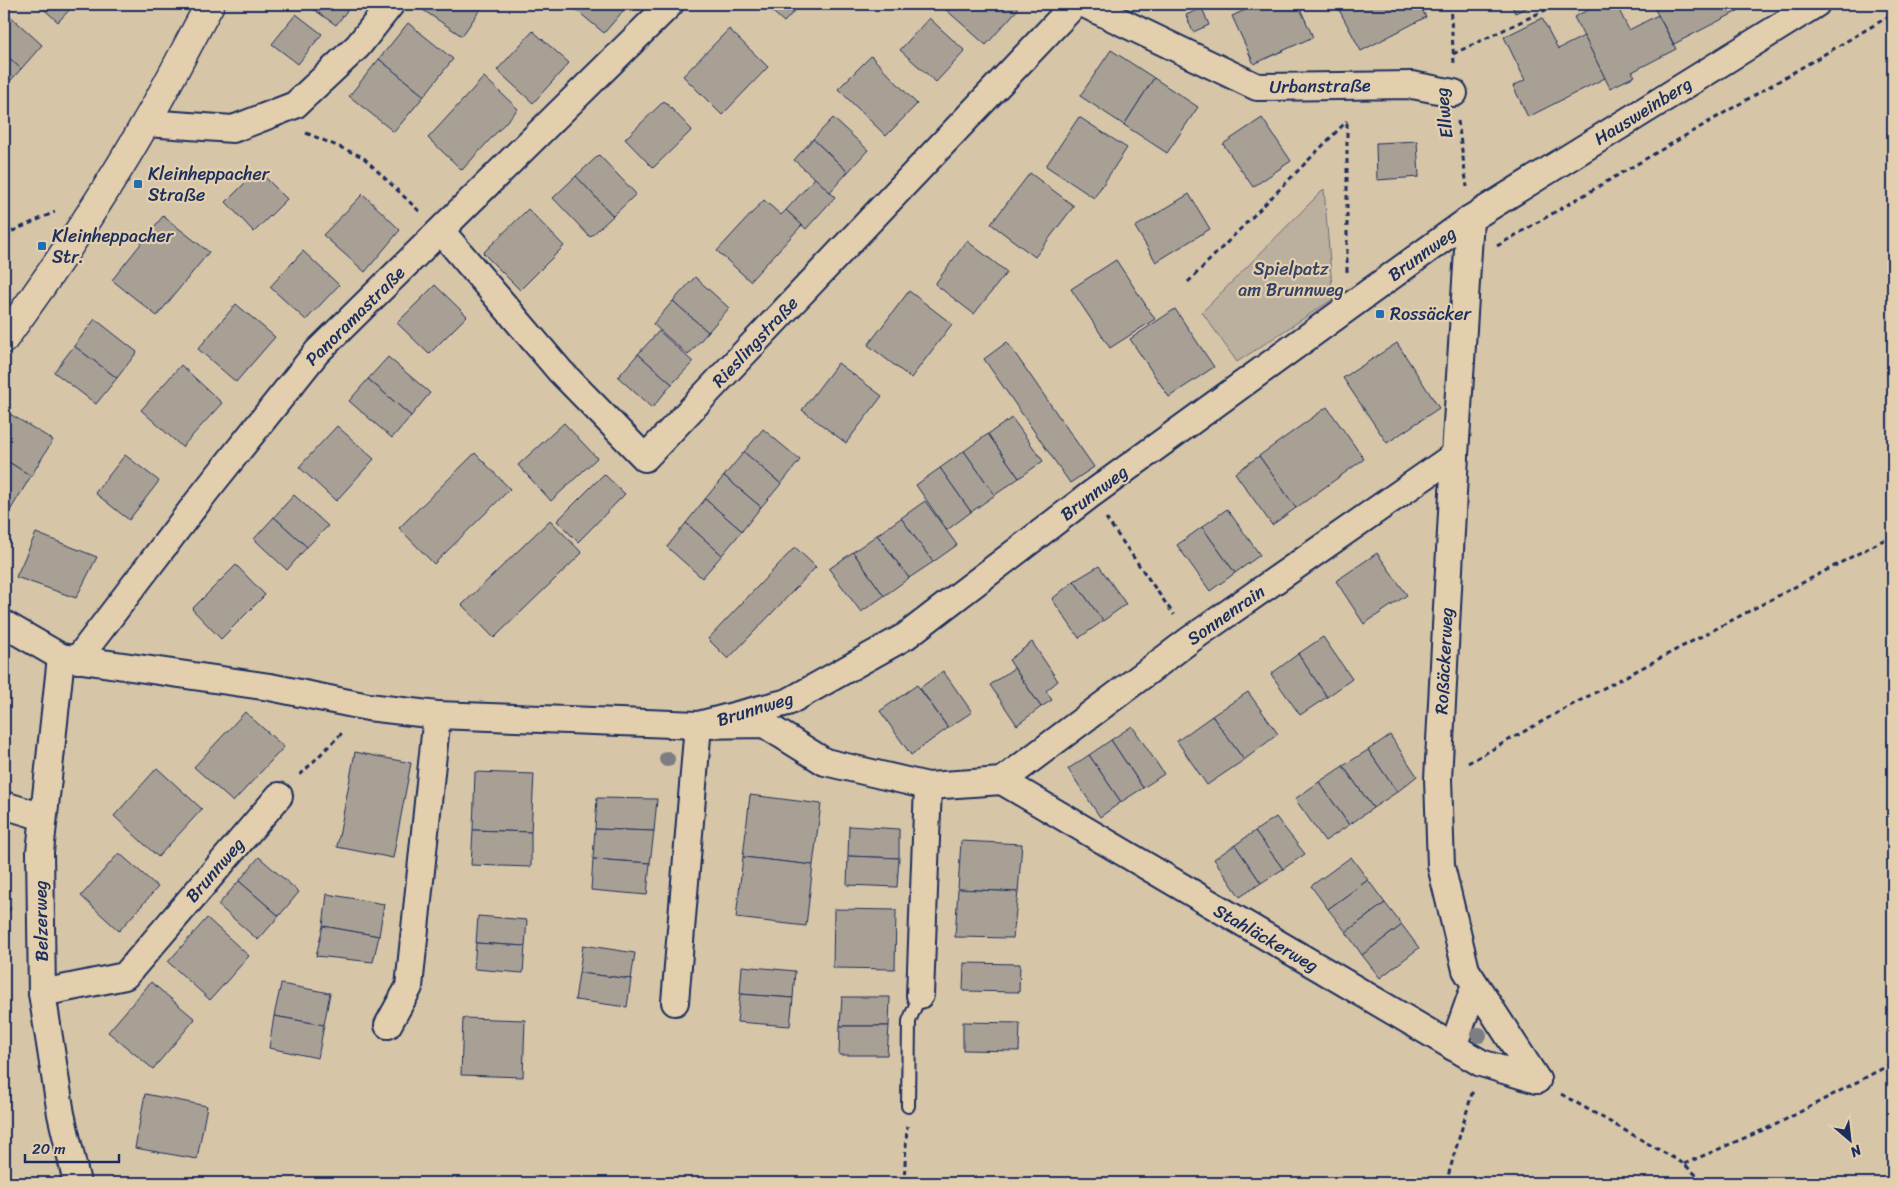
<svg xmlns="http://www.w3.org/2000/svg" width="1897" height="1187" font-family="Sriracha,sans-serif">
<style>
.green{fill:#bbaf9d;stroke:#6b6f7e}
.building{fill:#a8a095;stroke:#1b2f5e}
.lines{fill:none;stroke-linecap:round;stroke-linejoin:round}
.lane-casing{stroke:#1b2f5e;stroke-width:16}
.street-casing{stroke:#1b2f5e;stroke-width:30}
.secondary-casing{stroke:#1b2f5e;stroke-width:31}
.path{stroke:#1b2f5e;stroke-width:3;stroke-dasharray:5 4;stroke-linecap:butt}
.lane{stroke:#e3cfad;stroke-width:12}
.street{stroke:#e3cfad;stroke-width:26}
.secondary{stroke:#e3cfad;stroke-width:28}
.tree{fill:#7d7d84}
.poi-dot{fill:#1f6fb2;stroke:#e3cfad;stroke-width:2}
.labels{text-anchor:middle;stroke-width:4.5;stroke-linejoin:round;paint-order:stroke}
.street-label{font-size:18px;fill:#1b2f5e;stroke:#e3cfad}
.poi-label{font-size:18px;fill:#1b2f5e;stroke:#e3cfad;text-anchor:start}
.park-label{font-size:18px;fill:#334267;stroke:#e3cfad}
</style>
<rect width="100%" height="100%" fill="#d7c5a8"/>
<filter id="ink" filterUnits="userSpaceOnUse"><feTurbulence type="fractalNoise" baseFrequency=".02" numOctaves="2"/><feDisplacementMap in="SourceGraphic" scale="10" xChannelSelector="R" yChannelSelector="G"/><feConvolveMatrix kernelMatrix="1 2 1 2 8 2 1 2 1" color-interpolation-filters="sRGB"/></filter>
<g filter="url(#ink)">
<path class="green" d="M1324 189 1333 299 1237 362 1202 312Z"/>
<g class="building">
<path d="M38 4H75L58 22Z"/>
<path d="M306 4H352L336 25Z"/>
<path d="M427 4H484L462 36 423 10Z"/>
<path d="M569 4H629L604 33Z"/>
<path d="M764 4H801L784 22Z"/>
<path d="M949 4H1012L1018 9 986 45 944 8Z"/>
<path d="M1258 4H1298L1313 37 1254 64 1232 16Z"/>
<path d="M1336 4H1419L1426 17 1361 51Z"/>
<path d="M1511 4H1534L1515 13Z"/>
<path d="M1600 4H1616L1629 30 1658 15 1676 49 1632 72 1635 76 1610 88 1574 17Z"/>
<path d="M1652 4H1735L1738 11 1674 44Z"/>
<path d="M1202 8 1209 25 1193 32 1186 15Z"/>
<path d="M8 14 42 45 21 69 4 53V18Z"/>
<path d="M296 14 322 34 298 64 272 44Z"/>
<path d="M929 18 965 51 936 82 900 50Z"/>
<path d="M1542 18 1558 49 1584 36 1605 78 1528 117 1513 86 1525 80 1504 37Z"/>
<path d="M408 23 453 59 424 96 379 59Z"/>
<path d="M729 29 768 67 722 115 683 76Z"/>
<path d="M533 31 569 63 533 103 497 70Z"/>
<path d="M1111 50 1154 78 1124 125 1080 96Z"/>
<path d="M4 53 21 69 4 88Z"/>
<path d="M871 56 917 104 886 136 838 89Z"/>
<path d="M379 59 424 96 394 132 349 96Z"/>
<path d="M484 77 518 109 462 170 428 138Z"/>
<path d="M1154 78 1198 107 1167 153 1124 125Z"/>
<path d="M664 101 692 130 653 168 625 139Z"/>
<path d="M1079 117 1127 148 1094 198 1046 166Z"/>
<path d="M833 118 868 150 848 172 813 139Z"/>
<path d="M1262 118 1291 161 1253 187 1223 144Z"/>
<path d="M813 139 848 172 830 192 794 160Z"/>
<path d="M1417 141 1419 177 1377 180 1376 143Z"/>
<path d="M599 155 636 194 613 216 576 176Z"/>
<path d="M258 170 287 199 254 232 226 202Z"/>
<path d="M1030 173 1074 206 1035 257 991 224Z"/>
<path d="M576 176 613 216 590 237 553 198Z"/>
<path d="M815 178 835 197 806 229 786 210Z"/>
<path d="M363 194 400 230 365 272 323 235Z"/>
<path d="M1189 194 1210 229 1156 262 1135 227Z"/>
<path d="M764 200 781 215 786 210 802 225 750 281 717 251Z"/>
<path d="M528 209 564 246 520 290 483 253Z"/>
<path d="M163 216 209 252 157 316 112 280Z"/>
<path d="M967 241 1007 272 974 314 935 284Z"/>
<path d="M303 251 339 285 306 320 270 287Z"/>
<path d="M1116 260 1155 319 1110 348 1071 289Z"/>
<path d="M695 277 729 308 708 332 673 301Z"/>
<path d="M435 285 467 316 429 354 397 323Z"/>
<path d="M909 291 952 324 911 378 868 345Z"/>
<path d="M673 301 708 332 688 355 653 324Z"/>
<path d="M236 304 275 337 236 382 198 349Z"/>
<path d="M1175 309 1214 367 1169 397 1130 339Z"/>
<path d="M95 319 137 352 117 378 74 346Z"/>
<path d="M659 331 693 362 672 384 638 354Z"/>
<path d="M1007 342 1094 467 1070 483 984 359Z"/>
<path d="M1397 343 1439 408 1387 443 1343 378Z"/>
<path d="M74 346 117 378 96 404 54 372Z"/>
<path d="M638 354 672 384 652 408 618 377Z"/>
<path d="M388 357 430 393 411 416 368 379Z"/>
<path d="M838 363 882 396 846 443 802 410Z"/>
<path d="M181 365 222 403 182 447 141 410Z"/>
<path d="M368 379 411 416 392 438 349 401Z"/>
<path d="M1327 407 1364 459 1296 508 1259 456Z"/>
<path d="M10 414 53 440 31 476 4 459V423Z"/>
<path d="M1012 418 1043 461 1019 478 988 434Z"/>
<path d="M564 423 597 458 551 501 518 465Z"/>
<path d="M337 426 374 459 336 501 299 467Z"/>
<path d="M763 429 800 460 781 484 744 452Z"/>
<path d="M988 434 1019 478 995 495 964 451Z"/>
<path d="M964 451 995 495 971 512 940 468Z"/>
<path d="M744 452 781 484 761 507 724 476Z"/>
<path d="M475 453 510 489 434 564 399 528Z"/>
<path d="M125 455 159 481 129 520 95 493Z"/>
<path d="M1259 456 1296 508 1272 525 1235 473Z"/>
<path d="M4 459 31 476 11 509 4 505Z"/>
<path d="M940 468 971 512 947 530 916 485Z"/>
<path d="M604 474 625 494 578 542 557 521Z"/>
<path d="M724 476 761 507 742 531 705 499Z"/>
<path d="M294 495 328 526 307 547 274 517Z"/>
<path d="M705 499 742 531 722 555 686 523Z"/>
<path d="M925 501 957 545 933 562 901 518Z"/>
<path d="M4 505 11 509 4 520Z"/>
<path d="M1227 509 1260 555 1235 573 1202 527Z"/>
<path d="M274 517 307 547 287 570 254 539Z"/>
<path d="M901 518 933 562 909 578 877 535Z"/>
<path d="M550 520 582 553 494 638 462 605Z"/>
<path d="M686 523 722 555 702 578 667 547Z"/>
<path d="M1202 527 1235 573 1210 591 1177 545Z"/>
<path d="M36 533 97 557 76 598 16 577Z"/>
<path d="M877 535 909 578 884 596 853 552Z"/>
<path d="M795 547 816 567 728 659 708 639Z"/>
<path d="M853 552 884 596 861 612 829 569Z"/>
<path d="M1377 553 1407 595 1364 624 1336 581Z"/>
<path d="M236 565 265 595 221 639 192 609Z"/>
<path d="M1099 566 1126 604 1103 621 1074 581Z"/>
<path d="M1074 581 1103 621 1079 638 1052 599Z"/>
<path d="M1323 637 1352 679 1327 697 1298 654Z"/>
<path d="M1032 642 1058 681 1046 691 1052 700 1041 707 1009 660Z"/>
<path d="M1298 654 1327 697 1300 715 1271 674Z"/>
<path d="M1014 668 1041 707 1017 725 990 685Z"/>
<path d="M943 671 972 712 948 728 920 688Z"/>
<path d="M917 685 948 728 911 755 880 711Z"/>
<path d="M1248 692 1278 734 1244 760 1212 716Z"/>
<path d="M245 712 284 747 233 802 194 767Z"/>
<path d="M1212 716 1244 760 1207 785 1177 741Z"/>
<path d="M1132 726 1164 774 1143 788 1111 740Z"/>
<path d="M1390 735 1417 776 1397 792 1368 750Z"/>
<path d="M1111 740 1143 788 1121 802 1089 755Z"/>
<path d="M1368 750 1397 792 1373 808 1343 766Z"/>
<path d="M355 752 411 763 393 858 337 847Z"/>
<path d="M1089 755 1121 802 1100 817 1068 769Z"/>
<path d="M1343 766 1373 808 1349 825 1319 782Z"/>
<path d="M157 768 202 809 158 857 114 816Z"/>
<path d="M475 772 534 774 531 832 473 830Z"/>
<path d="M1319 782 1349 825 1325 841 1295 799Z"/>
<path d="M750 795 821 804 813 865 743 857Z"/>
<path d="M597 798 657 799 654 831 595 829Z"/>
<path d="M1276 817 1305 854 1283 869 1255 831Z"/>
<path d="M849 826 899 829V858L848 856Z"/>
<path d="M595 829 654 831 650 863 593 859Z"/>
<path d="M473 830 531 832V867L471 865Z"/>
<path d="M1255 831 1283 869 1261 883 1235 845Z"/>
<path d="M961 841 1022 844 1018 892 958 889Z"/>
<path d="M1235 845 1261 883 1240 897 1214 859Z"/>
<path d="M119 853 158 887 119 931 81 896Z"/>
<path d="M848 856 899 858 897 887 847 885Z"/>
<path d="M259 857 299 892 279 916 239 881Z"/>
<path d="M743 857 813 865 806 926 736 918Z"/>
<path d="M1351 857 1368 880 1328 909 1311 886Z"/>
<path d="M593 859 650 863 647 895 591 890Z"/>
<path d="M1368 880 1385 903 1346 932 1328 909Z"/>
<path d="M239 881 279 916 258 940 218 905Z"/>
<path d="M958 889 1018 892 1013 938 955 937Z"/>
<path d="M327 894 384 904 379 936 323 926Z"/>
<path d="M1385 903 1402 925 1362 955 1346 932Z"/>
<path d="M4 904 11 908 4 921Z"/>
<path d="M834 909 896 910 895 969 833 968Z"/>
<path d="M478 916 527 920 525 946 476 943Z"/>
<path d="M207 918 249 956 210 1000 168 962Z"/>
<path d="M1402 925 1419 948 1380 978 1362 955Z"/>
<path d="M323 926 379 936 373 962 316 956Z"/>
<path d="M476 943 525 946 523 973 474 969Z"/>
<path d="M583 945 635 953 631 979 579 973Z"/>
<path d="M964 963 1020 964 1019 992 963 991Z"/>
<path d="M742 966 795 971 793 998 740 994Z"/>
<path d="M579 973 631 979 627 1007 575 1000Z"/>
<path d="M151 982 195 1019 153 1069 108 1032Z"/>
<path d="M281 984 330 993 324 1025 274 1016Z"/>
<path d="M740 994 793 998 790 1026 737 1022Z"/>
<path d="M842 997H890L889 1026H840Z"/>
<path d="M274 1016 324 1025 318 1058 269 1048Z"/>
<path d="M463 1018 525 1020 523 1077 461 1075Z"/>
<path d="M963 1022 1020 1023 1019 1051 963 1050Z"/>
<path d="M840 1026H889L887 1055H839Z"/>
<path d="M145 1094 207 1106 197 1159 135 1148Z"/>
</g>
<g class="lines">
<defs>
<path id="lane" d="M908 1106 909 1021 920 995"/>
<g id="street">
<path d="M1084 4 1257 87 1412 85 1454 93"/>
<path d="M146 123 233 129 295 105 358 46 391 4"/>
<path d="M1470 219 1455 455 1438 779 1441 866 1466 970 1537 1080"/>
<path d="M441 231 560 371 645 458 1075 4"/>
<path d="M4 624 61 657 270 687 368 707 437 715 698 725 764 724 825 762 928 786 1002 781"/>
<path d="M61 657 40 852 42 993 61 1114 77 1183"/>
<path d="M77 660 206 491 317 352 670 4"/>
<path d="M698 725 788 702 906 636 1090 495 1470 219 1816 4"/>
<path d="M1002 781 1481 1063 1537 1080"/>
<path d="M1002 781 1191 639 1455 455"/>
<path d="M4 805 43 817"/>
<path d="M42 993 125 976 279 796"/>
<path d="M920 995 928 786"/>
<path d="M675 1002 698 725"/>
<path d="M388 1025 409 987 437 715"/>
<path d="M1453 1047 1475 985"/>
</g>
<path id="secondary" d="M4 339C54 270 103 198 145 124 168 85 188 44 210 4"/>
</defs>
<use href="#lane" class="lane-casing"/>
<use href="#street" class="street-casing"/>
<use href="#secondary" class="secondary-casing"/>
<g class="path">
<path d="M1450 4 1454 63"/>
<path d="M1453 54 1558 4"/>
<path d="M1458 121 1467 187"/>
<path d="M306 133 363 157 420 212"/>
<path d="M4 235 55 212"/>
<path d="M1497 246 1893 14"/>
<path d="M1347 272V120"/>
<path d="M1188 282 1347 121"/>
<path d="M1106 518 1174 615"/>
<path d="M1468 763 1566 708 1893 535"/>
<path d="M300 775 343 732"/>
<path d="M1561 1094 1684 1164 1705 1183"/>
<path d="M1684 1164 1777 1124 1893 1063"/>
<path d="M904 1183 907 1126"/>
<path d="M1446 1183 1473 1090"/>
</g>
<use href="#lane" class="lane"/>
<use href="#street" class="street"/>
<use href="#secondary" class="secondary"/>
</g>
<g class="tree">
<circle cx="667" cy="759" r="8"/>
<circle cx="1479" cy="1035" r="8"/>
</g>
</g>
<g class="poi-dot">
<rect x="133" y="179" width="10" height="10" rx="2.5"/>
<rect x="37" y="241" width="10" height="10" rx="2.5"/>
<rect x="1375" y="309" width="10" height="10" rx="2.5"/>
</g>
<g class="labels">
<g class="street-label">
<text transform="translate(1320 86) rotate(-1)" y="6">Urbanstraße</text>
<text transform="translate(1643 111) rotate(-32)" y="6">Hausweinberg</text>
<text transform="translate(1444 113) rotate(-96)" y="6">Ellweg</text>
<text transform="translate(1422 254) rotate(-36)" y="6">Brunnweg</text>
<text transform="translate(355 316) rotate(-45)" y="6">Panoramastraße</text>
<text transform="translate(755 342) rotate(-47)" y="6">Rieslingstraße</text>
<text transform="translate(1094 493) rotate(-37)" y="6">Brunnweg</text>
<text transform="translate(1226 615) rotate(-35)" y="6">Sonnenrain</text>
<text transform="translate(1444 661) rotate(-87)" y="6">Roßäckerweg</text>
<text transform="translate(755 709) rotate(-17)" y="6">Brunnweg</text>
<text transform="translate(215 870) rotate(-49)" y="6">Brunnweg</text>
<text transform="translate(41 921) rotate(-91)" y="6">Belzerweg</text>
<text transform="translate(1266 938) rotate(30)" y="6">Stahläckerweg</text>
</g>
<g class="poi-label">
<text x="148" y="180">Kleinheppacher<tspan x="148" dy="21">Straße</tspan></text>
<text x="52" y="242">Kleinheppacher<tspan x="52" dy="21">Str.</tspan></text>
<text x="1390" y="320">Rossäcker</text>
</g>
<g class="park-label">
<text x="1291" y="275">Spielpatz<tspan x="1291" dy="21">am Brunnweg</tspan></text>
</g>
</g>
<rect width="1897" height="1187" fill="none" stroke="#e3cfad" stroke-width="20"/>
<rect x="10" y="10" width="1877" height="1167" fill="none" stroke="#1b2f5e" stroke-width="2" filter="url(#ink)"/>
<g transform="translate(1850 1140) rotate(152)" stroke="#e3cfad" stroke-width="4" paint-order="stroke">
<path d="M0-4L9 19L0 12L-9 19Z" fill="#1b2f5e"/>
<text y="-8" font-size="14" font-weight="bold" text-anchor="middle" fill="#1b2f5e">N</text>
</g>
<path d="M25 1154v8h94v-8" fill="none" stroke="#1b2f5e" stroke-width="2.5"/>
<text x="32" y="1154" font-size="15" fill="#1b2f5e" stroke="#e3cfad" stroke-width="4" paint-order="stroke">20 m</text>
</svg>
